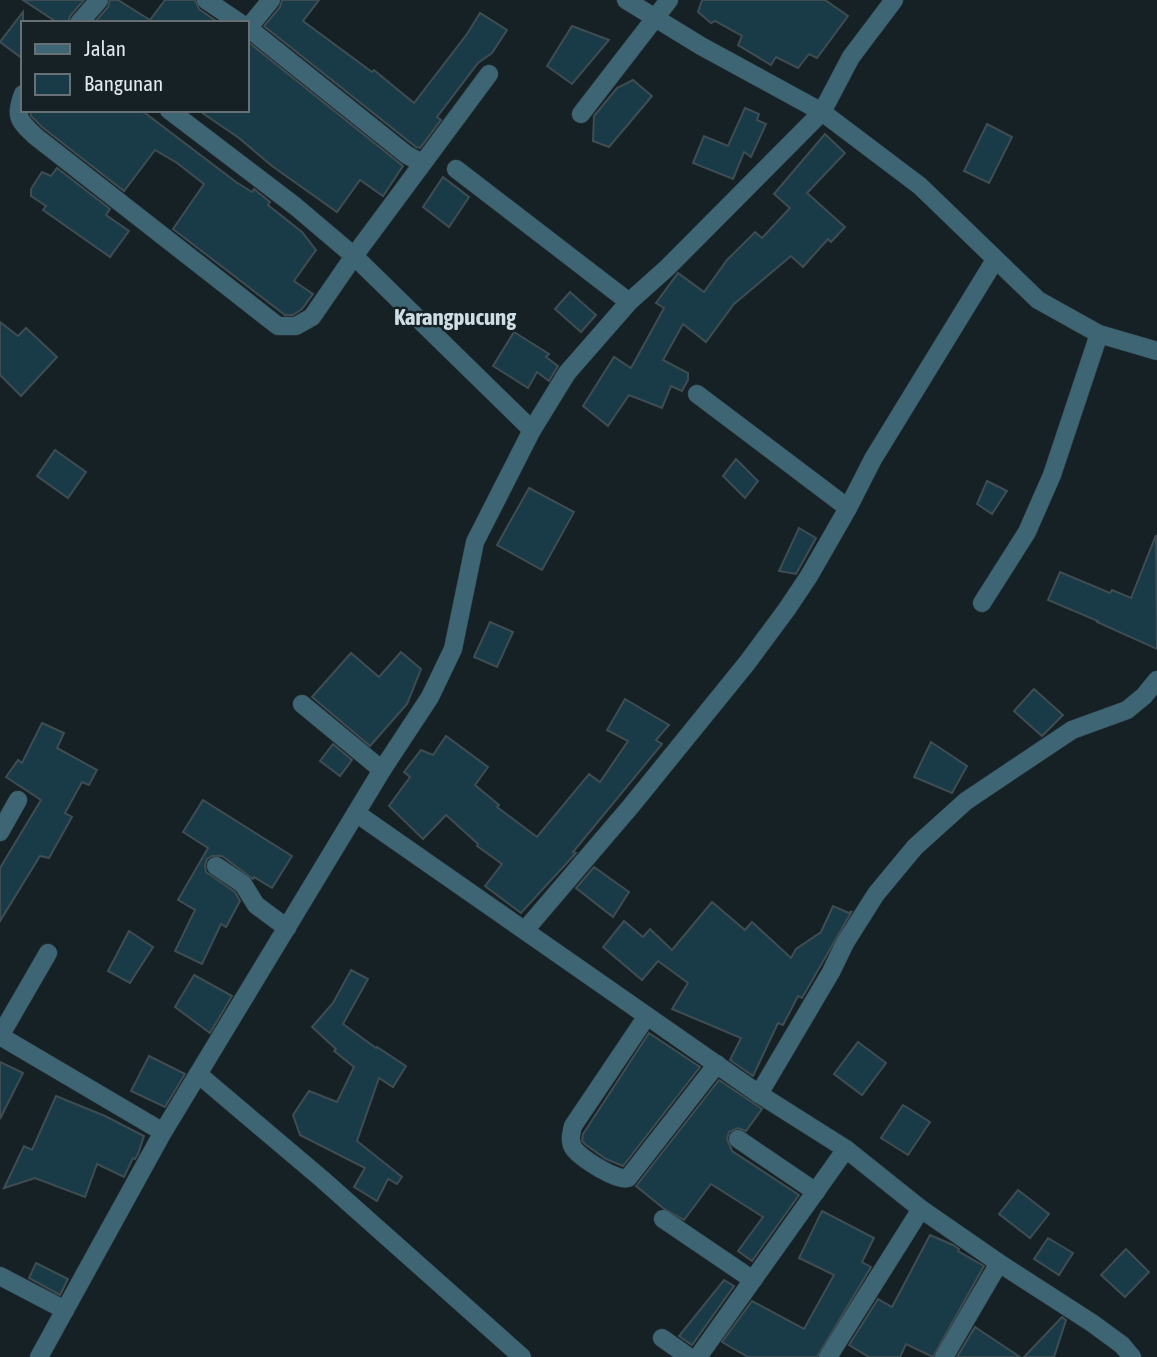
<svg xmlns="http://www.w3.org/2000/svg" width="1157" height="1357" font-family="'Asap Condensed',sans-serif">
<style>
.building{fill:#183b47;stroke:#3f4d52;stroke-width:2}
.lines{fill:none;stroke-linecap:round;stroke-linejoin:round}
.minor-casing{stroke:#323d41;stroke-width:19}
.minor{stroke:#3d6574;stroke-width:18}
.labels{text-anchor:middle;stroke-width:5;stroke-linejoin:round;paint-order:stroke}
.quarter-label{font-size:23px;font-weight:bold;fill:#cfdee5;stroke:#152125}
</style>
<rect width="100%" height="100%" fill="#152125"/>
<g class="building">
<path d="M23 0H84L70 16 68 23H58Z"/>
<path d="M110 0H118L150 20 165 0H195L199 9 219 23H94L108 7Z"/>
<path d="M282 0H319L303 21 372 72 374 70 414 103 467 34 480 13 507 30 492 53 478 63 437 117 441 120 420 148 416 147 264 26 280 7Z"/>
<path d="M702 0H825L848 16 817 58 809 54 798 68 776 57 771 65 738 45 742 36 715 21 711 23 698 12Z"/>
<path d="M23 12V59L0 42Z"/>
<path d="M572 26 609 40 572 84 547 66Z"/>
<path d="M247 41 403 166 383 196 360 180 337 212 272 166 239 138 198 110H247Z"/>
<path d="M633 80 652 96 609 147 593 141 594 116 617 88Z"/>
<path d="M745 108 759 114 757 120 766 124 751 157 744 152 733 179 693 163 704 136 728 146Z"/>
<path d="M30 110H141L236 182 252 192 254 189 270 202 268 205 302 232 316 250 294 281 313 294 302 309 293 315H285L173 229 204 184 177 163 155 150 124 191 42 127 31 116Z"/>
<path d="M987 124 1012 137 989 183 964 171Z"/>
<path d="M825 134 845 153 807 193 845 227 831 242 828 239 803 267 791 256 734 304 706 342 683 324 663 360 688 373V380L682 391 671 386 662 408 629 395 608 426 583 406 614 357 631 368 664 308 656 303 678 273 704 292 727 260 755 232 762 238 790 208 774 194Z"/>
<path d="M57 168 110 209 106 215 129 231 110 257 43 210 46 206 31 196V189L42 172 51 176Z"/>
<path d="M443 177 469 197 449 227 423 207Z"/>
<path d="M570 292 596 315 581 332 555 309Z"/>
<path d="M0 322 18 336 26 328 57 357 21 396 0 375Z"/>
<path d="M514 332 549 354 546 357 558 366 549 381 537 372 528 388 493 366Z"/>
<path d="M55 450 86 472 68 498 37 476Z"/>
<path d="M736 459 758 481 745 498 723 476Z"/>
<path d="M987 481 1007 491 992 514 977 504Z"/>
<path d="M529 488 574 512 542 570 497 545Z"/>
<path d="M799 528 816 538 796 574 779 571Z"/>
<path d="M1156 535 1157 649 1097 622 1098 621 1048 600 1060 572 1110 593 1112 590 1131 598Z"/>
<path d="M490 622 513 632 497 667 474 657Z"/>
<path d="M401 652 421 669 407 704 370 746 312 697 351 653 379 677Z"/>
<path d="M1034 689 1063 715 1042 736 1014 711Z"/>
<path d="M625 699 669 725 656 740 662 744 573 852 576 853 521 913 485 886 502 864 477 846 478 844 446 815 423 839 389 806 410 777 404 772 421 750 433 755 446 736 488 767 475 785 499 805 497 807 537 837 589 774 600 782 628 741 607 730Z"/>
<path d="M42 723 64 733 57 748 97 770 89 785 82 782 65 813 72 817 49 858 40 856 0 921V868L41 800 6 777 18 760 22 763Z"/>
<path d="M931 742 967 766 952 793 914 777Z"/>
<path d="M333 744 352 760 340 776 320 761Z"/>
<path d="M203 800 292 856 272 888 254 877 253 879 222 856H212L207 859 205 865 206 872 235 892 240 901 226 927 221 924 202 964 175 951 195 910 178 900 208 848 183 832Z"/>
<path d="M594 867 629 892 613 917 576 888Z"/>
<path d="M712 902 745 930 752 922 791 958 796 949 821 932 833 906 849 913 852 911 802 998 798 996 783 1025 778 1023 753 1076 730 1060 741 1038 672 1009 688 983 658 961 642 980 603 947 624 921 643 937 650 929 672 950Z"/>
<path d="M129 931 153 947 130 983 108 971Z"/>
<path d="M351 970 368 979 343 1024 376 1048 377 1047 406 1066 393 1087 379 1078 357 1141 402 1177 397 1184 388 1179 377 1201 354 1187 365 1168 300 1135 293 1115 309 1091 337 1102 354 1067 334 1051 336 1049 312 1027 333 1003Z"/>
<path d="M194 975 232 996 210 1033 175 1007Z"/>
<path d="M649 1033 700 1067 623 1166 606 1159 586 1145 582 1141 583 1134Z"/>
<path d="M858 1042 886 1063 862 1095 834 1074Z"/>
<path d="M149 1056 185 1074 165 1107 131 1091Z"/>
<path d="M0 1062 23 1073 0 1119Z"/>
<path d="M719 1080 762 1109 746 1131 738 1128 729 1132 727 1139 732 1151 799 1195 752 1261 738 1251 763 1217 711 1184 684 1220 663 1208 636 1186Z"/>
<path d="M56 1096 105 1116 144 1136 138 1154 135 1159 133 1158 124 1177 97 1164 85 1197 35 1178 4 1188 24 1146 32 1150Z"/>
<path d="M903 1105 930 1122 908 1155 881 1138Z"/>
<path d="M1018 1190 1049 1214 1030 1238 999 1214Z"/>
<path d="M822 1211 874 1238 862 1262 871 1267 817 1357H748L722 1342 752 1301 804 1329 834 1275 799 1258Z"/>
<path d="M930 1235 953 1245 959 1249 958 1251 984 1266 933 1357 906 1344 900 1357H869L849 1345 878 1299 892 1307Z"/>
<path d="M1048 1238 1073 1253 1059 1275 1034 1259Z"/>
<path d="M1126 1249 1149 1272 1125 1297 1101 1275Z"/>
<path d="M36 1263 68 1279 60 1295 29 1278Z"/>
<path d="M724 1280 734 1286 692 1345 679 1336Z"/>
<path d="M1062 1317 1066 1320 1054 1357H1024Z"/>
<path d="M975 1327 1020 1357H957Z"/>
</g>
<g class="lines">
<defs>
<g id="minor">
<path d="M206 0 240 23"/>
<path d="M894 0 851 57 822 112 920 186 1038 300 1099 334 1157 351"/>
<path d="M79 23 99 0"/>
<path d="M247 27 407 155 422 163"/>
<path d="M248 28 271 0"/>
<path d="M23 94C15 117 18 120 35 136L278 326H296L312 317 354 256 532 430"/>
<path d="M169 110 295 206 354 256 489 74"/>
<path d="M581 114 669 0"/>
<path d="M456 169 629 302"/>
<path d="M697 394 848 508"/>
<path d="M982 603 1027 532 1052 475 1099 334"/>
<path d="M302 704 382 770"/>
<path d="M356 813 759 1094 846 1149 921 1209 999 1263 1092 1323 1122 1345 1132 1357"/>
<path d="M0 832 18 800"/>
<path d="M216 866 243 884 256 905 287 928"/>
<path d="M526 929 631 806 747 663 787 609 809 576 848 508 873 459 995 260"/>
<path d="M48 953 0 1036 163 1132"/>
<path d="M647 1016 573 1126C571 1134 569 1142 574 1149 582 1159 618 1182 628 1178L717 1064"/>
<path d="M198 1074 322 1179 522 1357"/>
<path d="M759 1094 831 972 845 943 876 894 915 847 966 801 1072 730 1127 710 1144 696 1157 680"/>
<path d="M738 1139 816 1192"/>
<path d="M663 1219 753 1280"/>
<path d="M0 1276 65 1310"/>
<path d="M662 1338 689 1357"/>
<path d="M39 1357 163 1132 382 770 430 697 453 649 475 542 532 430 567 373 629 302 667 268 822 112 701 46 626 0"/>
<path d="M698 1357 846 1149"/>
<path d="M828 1357 921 1209"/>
<path d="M944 1357 999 1263"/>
</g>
</defs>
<use href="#minor" class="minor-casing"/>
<use href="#minor" class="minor"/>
</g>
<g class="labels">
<g class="quarter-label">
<text x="455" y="325">Karangpucung</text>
</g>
</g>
<rect x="21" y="21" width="228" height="91" fill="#152125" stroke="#677175" stroke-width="2"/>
<rect x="35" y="44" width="35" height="10" fill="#3d6574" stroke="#677175" stroke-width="2"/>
<text x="84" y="56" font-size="21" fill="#e1e9ec">Jalan</text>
<rect x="35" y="74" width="35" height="21" fill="#183b47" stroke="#677175" stroke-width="2"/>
<text x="84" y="91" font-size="21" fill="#e1e9ec">Bangunan</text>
</svg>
